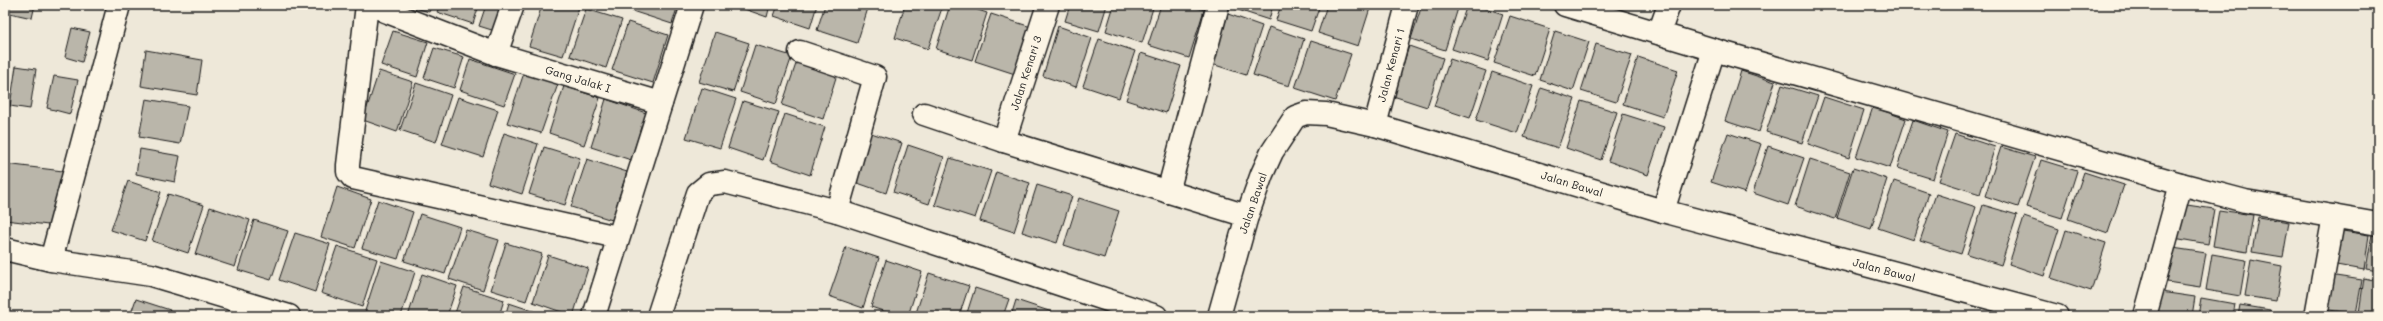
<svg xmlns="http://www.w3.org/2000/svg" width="2383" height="321" font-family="Mali,sans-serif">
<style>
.building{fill:#bab6aa;stroke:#1c1c1c}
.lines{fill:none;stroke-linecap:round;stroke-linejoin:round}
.minor-casing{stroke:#1c1c1c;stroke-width:25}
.minor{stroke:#fcf5e5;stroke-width:22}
.labels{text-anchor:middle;stroke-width:3;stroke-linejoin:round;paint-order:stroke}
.street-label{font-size:11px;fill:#1c1c1c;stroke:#fcf5e5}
</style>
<rect width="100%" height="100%" fill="#eee8d9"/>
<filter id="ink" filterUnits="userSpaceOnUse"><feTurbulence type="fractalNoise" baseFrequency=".025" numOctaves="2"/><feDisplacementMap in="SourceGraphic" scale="8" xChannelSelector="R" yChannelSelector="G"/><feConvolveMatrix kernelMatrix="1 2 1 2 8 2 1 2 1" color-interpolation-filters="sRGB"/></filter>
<g filter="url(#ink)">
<g class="building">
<path d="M5 5H35L32 18 5 12Z"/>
<path d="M406 5H432L429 12Z"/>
<path d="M440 5H479L473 24 437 12Z"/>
<path d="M486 5H507L498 32 479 26Z"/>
<path d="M542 5H572L579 7 563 56 529 46Z"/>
<path d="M634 5H678L672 24 632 11Z"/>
<path d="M733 5H770L767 17Z"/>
<path d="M778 5H817L810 28 774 16Z"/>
<path d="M825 5H869L857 43 817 30Z"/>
<path d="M905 5H943L928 49 895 38Z"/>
<path d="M950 5H963L987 13 972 60 936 49Z"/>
<path d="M1070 5H1107L1099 31 1065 21Z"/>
<path d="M1114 5H1154L1142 43 1106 31Z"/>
<path d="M1161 5H1189L1204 10 1189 58 1148 45Z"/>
<path d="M1236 5H1273L1269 20 1235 9Z"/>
<path d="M1281 5H1320L1311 31 1276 20Z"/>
<path d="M1327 5H1371L1358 46 1318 33Z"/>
<path d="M1422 5H1459L1445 50 1411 39Z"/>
<path d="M1467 5H1476L1503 14 1488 61 1452 49Z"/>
<path d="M586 9 622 20 606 68 570 56Z"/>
<path d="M991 14 1031 27 1015 74 975 61Z"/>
<path d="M1228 14 1262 26 1246 75 1212 64Z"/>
<path d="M1510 16 1550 29 1535 76 1494 63Z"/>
<path d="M628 22 668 35 653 83 612 70Z"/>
<path d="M1058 26 1092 38 1076 87 1043 76Z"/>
<path d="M1269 27 1304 39 1289 86 1253 75Z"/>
<path d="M72 28 90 32 82 62 65 57Z"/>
<path d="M393 31 428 42 417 77 381 65Z"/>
<path d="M1555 31 1589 42 1573 91 1540 80Z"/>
<path d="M715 32 749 43 733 92 699 82Z"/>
<path d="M1099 39 1135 51 1119 98 1083 86Z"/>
<path d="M1311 41 1351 54 1335 101 1295 88Z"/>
<path d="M1596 44 1632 55 1616 102 1581 91Z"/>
<path d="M755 45 792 56 776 104 740 92Z"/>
<path d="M1409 46 1443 58 1427 107 1393 96Z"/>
<path d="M434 48 464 57 454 88 424 78Z"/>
<path d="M146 50 202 60 197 95 141 86Z"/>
<path d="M1141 53 1181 66 1166 113 1126 100Z"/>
<path d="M1638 57 1678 70 1663 117 1623 104Z"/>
<path d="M798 58 838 71 823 119 782 105Z"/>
<path d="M470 59 515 74 504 105 460 90Z"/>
<path d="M1450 59 1486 71 1470 118 1434 106Z"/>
<path d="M16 66 36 69 30 109 10 106Z"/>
<path d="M379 71 413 82 397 132 363 120Z"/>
<path d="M1741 71 1775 82 1759 132 1725 121Z"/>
<path d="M1492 72 1533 86 1517 133 1476 120Z"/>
<path d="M524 73 558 84 541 133 507 123Z"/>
<path d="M54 76 78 80 70 114 47 108Z"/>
<path d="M416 83 451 95 436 142 400 130Z"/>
<path d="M1782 85 1818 96 1802 143 1766 132Z"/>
<path d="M564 86 600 98 584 145 549 133Z"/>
<path d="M702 88 736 99 720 148 686 138Z"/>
<path d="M1541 88 1575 99 1558 148 1524 137Z"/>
<path d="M458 97 498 110 483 157 442 144Z"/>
<path d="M1824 97 1864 110 1849 158 1808 144Z"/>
<path d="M146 99 188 106 180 144 139 137Z"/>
<path d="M606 99 646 113 631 160 591 147Z"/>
<path d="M743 101 779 112 763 160 728 148Z"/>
<path d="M1581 101 1617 112 1601 160 1566 148Z"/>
<path d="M1873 107 1906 119 1890 168 1856 157Z"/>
<path d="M785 114 825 127 810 175 770 161Z"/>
<path d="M1623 114 1664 127 1648 175 1608 161Z"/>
<path d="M1913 120 1948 132 1933 179 1897 168Z"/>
<path d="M868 132 902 143 886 193 852 181Z"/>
<path d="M504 133 538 144 522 194 488 183Z"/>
<path d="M1728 133 1761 144 1745 193 1711 182Z"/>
<path d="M1955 134 1995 147 1980 194 1939 181Z"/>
<path d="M908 145 944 157 929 204 893 192Z"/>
<path d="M1768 146 1804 158 1788 205 1753 193Z"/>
<path d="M544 147 580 158 565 205 529 194Z"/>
<path d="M2001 147 2035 157 2018 207 1985 196Z"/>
<path d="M140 149 180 156 175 182 136 174Z"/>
<path d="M950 158 991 171 975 218 935 205Z"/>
<path d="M587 159 627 172 612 220 571 207Z"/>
<path d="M1810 159 1850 172 1835 219 1795 206Z"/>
<path d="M2041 160 2077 171 2062 218 2026 207Z"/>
<path d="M5 164 63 171 57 226 5 220Z"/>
<path d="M1853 168 1887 179 1871 229 1837 218Z"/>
<path d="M996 172 1030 183 1014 232 980 221Z"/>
<path d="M2084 172 2124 185 2108 233 2068 219Z"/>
<path d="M128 181 161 192 145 241 111 230Z"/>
<path d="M1894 181 1929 193 1914 240 1878 228Z"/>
<path d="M1037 185 1072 196 1057 243 1022 232Z"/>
<path d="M337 187 371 199 355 248 321 237Z"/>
<path d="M168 194 204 205 188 253 152 241Z"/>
<path d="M1936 194 1976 207 1961 254 1920 241Z"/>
<path d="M1079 198 1119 211 1104 258 1064 245Z"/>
<path d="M378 200 413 212 398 259 362 248Z"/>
<path d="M2180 204 2214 209 2208 244 2174 238Z"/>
<path d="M1983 205 2017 215 2001 265 1967 254Z"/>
<path d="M210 207 250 220 235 267 195 254Z"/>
<path d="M2219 210 2253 215 2247 252 2213 246Z"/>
<path d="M420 214 460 227 445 274 404 261Z"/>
<path d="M2024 217 2059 229 2044 276 2009 264Z"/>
<path d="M2258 217 2289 222 2283 257 2252 252Z"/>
<path d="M254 220 288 231 271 280 238 270Z"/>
<path d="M466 230 499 240 483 290 449 279Z"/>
<path d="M2066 230 2106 243 2091 291 2051 278Z"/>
<path d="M2336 230 2369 235 2364 270 2331 264Z"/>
<path d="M295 233 330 244 315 292 279 280Z"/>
<path d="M2372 234 2378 235V271L2366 269Z"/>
<path d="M506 243 542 254 526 301 491 290Z"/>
<path d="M337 246 377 259 362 307 321 293Z"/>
<path d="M846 247 879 258 863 308 829 296Z"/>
<path d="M2173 248 2206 253 2200 287 2167 282Z"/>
<path d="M2212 254 2246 260 2240 296 2206 290Z"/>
<path d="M548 255 588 268 573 316 533 302Z"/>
<path d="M886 260 922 272 908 316H898L871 307Z"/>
<path d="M2251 260 2282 266 2276 301 2245 296Z"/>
<path d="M381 261 415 272 401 316H381L365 311Z"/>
<path d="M929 273 969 286 959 316H915Z"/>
<path d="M422 274 457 286 447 316H408Z"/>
<path d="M2329 275 2362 280 2356 314 2323 309Z"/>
<path d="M2364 278 2378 281V316L2359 313Z"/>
<path d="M464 287 504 300 499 316H454Z"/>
<path d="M975 288 1009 299 1003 316H966Z"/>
<path d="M2161 292 2195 297 2192 316H2157Z"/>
<path d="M2201 298 2235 304 2233 316H2198Z"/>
<path d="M136 299 170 310 168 316H130Z"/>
<path d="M1016 300 1052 312 1050 316H1011Z"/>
<path d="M509 303 539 313 538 316H505Z"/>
<path d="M2240 305 2270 310 2269 316H2238Z"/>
</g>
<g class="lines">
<defs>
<g id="minor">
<path d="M367 5 348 165V172L353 178 617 237"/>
<path d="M376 5 385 11 496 54 661 103"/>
<path d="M1565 5 1714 50 2181 184 2245 201 2378 224"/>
<path d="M1659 33 1669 5"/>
<path d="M800 52 875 77 837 211"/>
<path d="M496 54 513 5"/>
<path d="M924 114 1004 141 1247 216"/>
<path d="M1375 125 1407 5"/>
<path d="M1004 141 1048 5"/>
<path d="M1168 192 1218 5"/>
<path d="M1663 211 1714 50"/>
<path d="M5 249 51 260 151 275 289 316"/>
<path d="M51 260 119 5"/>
<path d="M594 316 692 5"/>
<path d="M658 316 698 193 709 184 725 182 837 211 1156 316"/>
<path d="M1219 316 1247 216 1262 174 1272 152 1295 117 1306 113 1326 114 1375 125 1663 211 2057 316"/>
<path d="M2145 316 2181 184"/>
<path d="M2316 316 2334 216"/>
</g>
</defs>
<use href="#minor" class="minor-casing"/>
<use href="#minor" class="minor"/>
</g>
</g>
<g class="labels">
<g class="street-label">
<text transform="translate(1391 65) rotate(-75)" y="4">Jalan Kenari 1</text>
<text transform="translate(1026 73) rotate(-72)" y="4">Jalan Kenari 3</text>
<text transform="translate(578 79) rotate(17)" y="4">Gang Jalak I</text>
<text transform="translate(1572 184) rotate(17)" y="4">Jalan Bawal</text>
<text transform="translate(1253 203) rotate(-71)" y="4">Jalan Bawal</text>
<text transform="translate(1884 270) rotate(15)" y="4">Jalan Bawal</text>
</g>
</g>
<rect width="2383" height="321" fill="none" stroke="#fcf5e5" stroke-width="20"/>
<rect x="10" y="10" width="2363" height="301" fill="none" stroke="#1c1c1c" stroke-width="1.5" filter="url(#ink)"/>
</svg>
